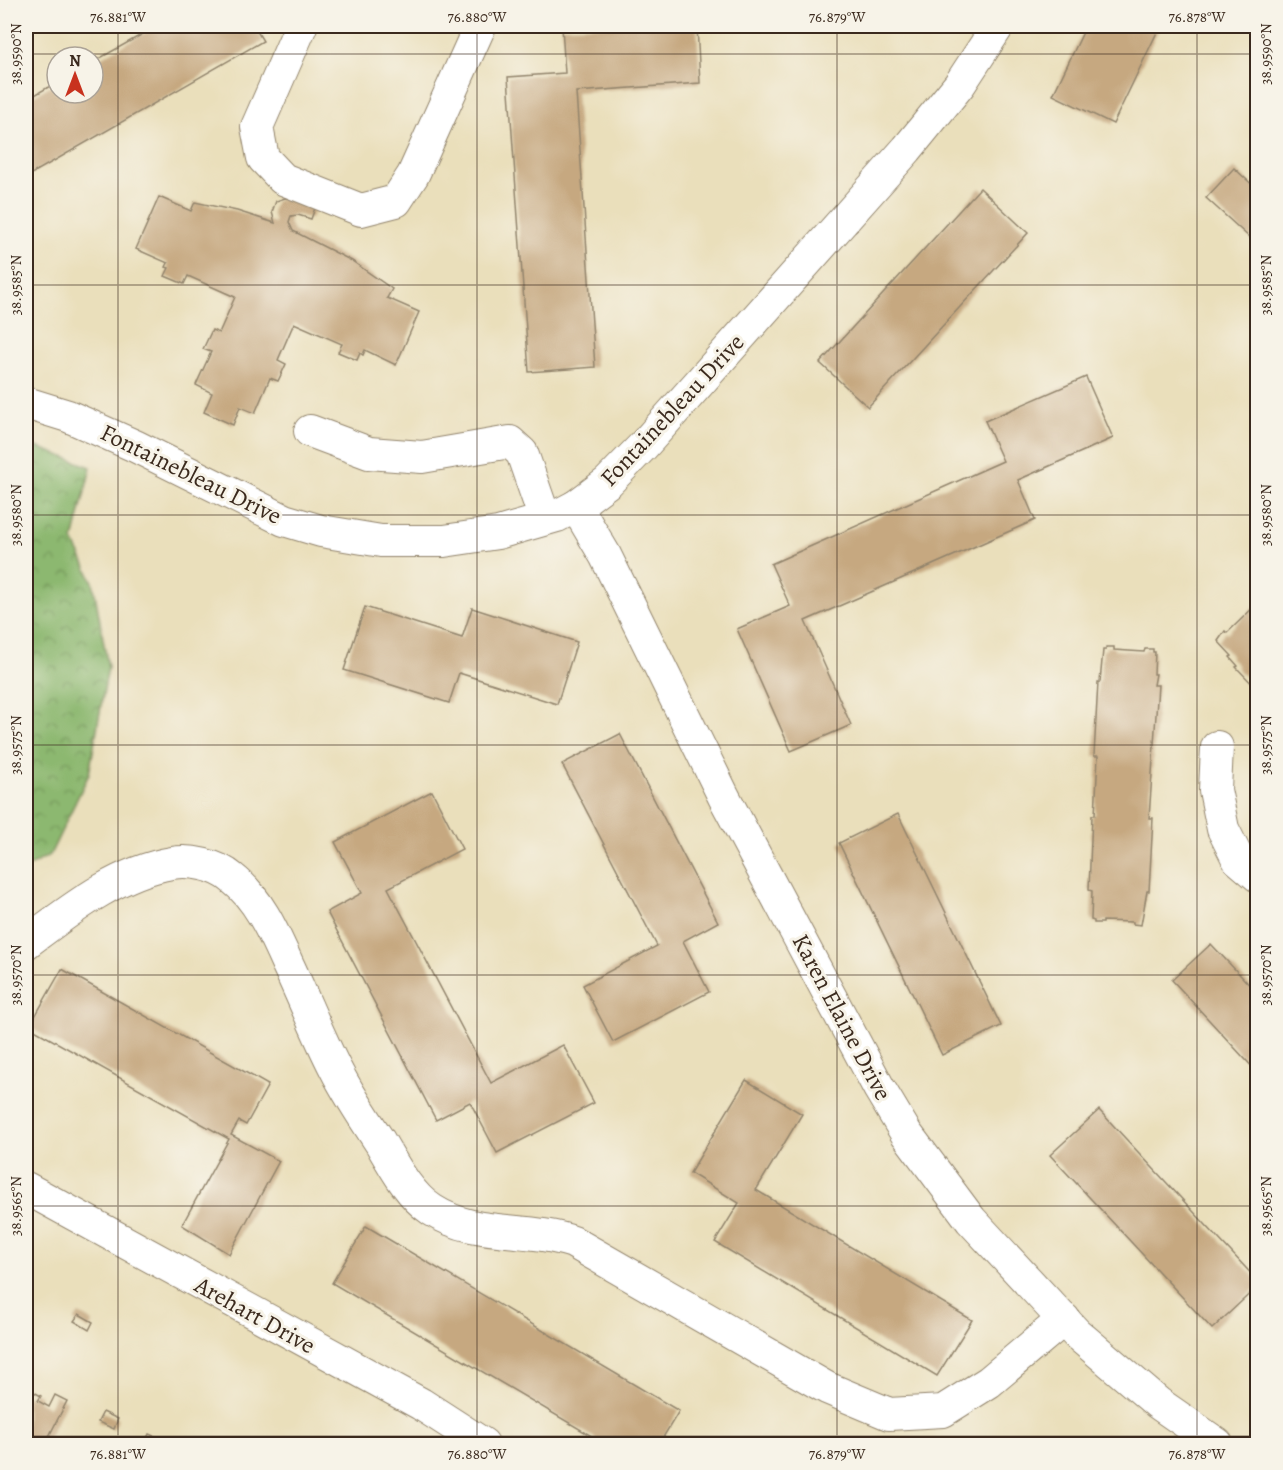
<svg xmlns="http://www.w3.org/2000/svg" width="1283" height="1470" font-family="Alegreya,serif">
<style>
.forest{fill:url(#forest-crowns);stroke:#647146;stroke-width:1.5}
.building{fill:#c6a880}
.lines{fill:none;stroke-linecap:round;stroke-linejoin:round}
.minor-casing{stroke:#92846c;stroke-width:34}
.minor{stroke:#fff;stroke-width:32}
.ticks{fill:none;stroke:#3b2a1e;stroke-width:1.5;stroke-opacity:0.45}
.labels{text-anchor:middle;stroke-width:6;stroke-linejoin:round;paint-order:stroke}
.street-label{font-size:24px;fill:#3b2a1e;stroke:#f7f3e8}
.neatline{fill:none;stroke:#3b2a1e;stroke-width:2}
.ticks-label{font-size:15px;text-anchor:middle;fill:#3b2a1e}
</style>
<defs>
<pattern id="forest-crowns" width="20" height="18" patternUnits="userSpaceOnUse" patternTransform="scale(1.5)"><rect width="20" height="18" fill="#8cb86f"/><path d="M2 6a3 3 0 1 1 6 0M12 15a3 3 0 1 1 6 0" fill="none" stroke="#74965b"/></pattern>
</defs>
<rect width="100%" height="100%" fill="#f7f3e8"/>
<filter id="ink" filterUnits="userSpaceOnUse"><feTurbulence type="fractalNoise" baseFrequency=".0167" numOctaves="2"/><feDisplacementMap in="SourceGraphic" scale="12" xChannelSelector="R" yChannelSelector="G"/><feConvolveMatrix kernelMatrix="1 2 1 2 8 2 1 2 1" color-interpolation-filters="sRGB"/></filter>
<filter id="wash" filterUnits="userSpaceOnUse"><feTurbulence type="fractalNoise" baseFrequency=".008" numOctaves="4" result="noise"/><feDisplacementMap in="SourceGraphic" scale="24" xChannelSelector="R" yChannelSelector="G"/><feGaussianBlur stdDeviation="1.35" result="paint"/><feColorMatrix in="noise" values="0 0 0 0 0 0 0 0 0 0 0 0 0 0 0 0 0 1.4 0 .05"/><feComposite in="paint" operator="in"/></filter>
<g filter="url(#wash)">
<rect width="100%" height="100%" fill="#eadfbb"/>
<path class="forest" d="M26 443 91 467 73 540 93 582 108 667 89 774 50 855 26 868Z"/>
<g id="blocks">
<g class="building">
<path d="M157 26H254L263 41 26 177V100L57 82V93H93V62Z"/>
<path d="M591 26H697L700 83 576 92 595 367 529 372 508 77 565 73 562 27Z"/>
<path d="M1086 26H1160L1113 124 1053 95Z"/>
<path d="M1234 168 1258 190V230L1250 238 1206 198Z"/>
<path d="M980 188 1028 233 868 407 820 363Z"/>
<path d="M159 197 191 211 195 202 237 211 275 223 272 212 276 201 285 198 303 202 315 208 311 219 298 215 291 216 289 222 293 231 352 261 392 289 387 298 419 312 396 365 365 350 363 355 360 353 357 360 338 352 342 344 294 323 278 360 286 364 278 381 270 378 255 413 240 407 233 425 204 412 212 393 196 385 211 352 203 349 212 330 219 333 235 297 188 276 184 284 165 276 169 268 166 267 168 263 136 249Z"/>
<path d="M1086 377 1113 438 1018 480 1035 520 805 621 851 725 791 751 737 629 790 606 771 564 1003 461 985 421Z"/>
<path d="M1258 603V690L1236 667 1238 666 1230 657 1232 656 1218 641 1225 631 1227 633Z"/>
<path d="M365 607 462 638 472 608 577 642 557 704 459 673 449 703 344 670Z"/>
<path d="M1106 647H1114V650L1144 652 1145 649H1153V652H1155L1154 674H1156L1154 685H1158L1149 818H1153L1149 891H1147L1141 925 1133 924V922L1103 921V923H1094V921L1091 920 1092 891 1089 890 1092 815H1095L1098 756H1094L1098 682H1100L1103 650H1106Z"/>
<path d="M620 734 718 922 683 941 709 992 613 1042 583 985 657 946 562 764Z"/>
<path d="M432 791 462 849 388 888 491 1083 563 1045 594 1103 497 1153 470 1102 436 1120 327 912 362 893 335 842Z"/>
<path d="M898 814 1001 1026 942 1055 839 843Z"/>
<path d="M1211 944 1258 994V1073L1172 980Z"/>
<path d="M62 969 268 1085 246 1125 239 1121 231 1135 279 1161 229 1254 182 1225 229 1139 29 1027Z"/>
<path d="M746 1080 802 1114 756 1190 972 1320 937 1376 715 1242 739 1203 690 1173Z"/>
<path d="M1099 1110 1258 1281V1286L1212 1329 1050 1155Z"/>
<path d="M366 1226 679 1411 659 1444H605L332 1283Z"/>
<path d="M79 1314 93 1322 89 1330 74 1321Z"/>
<path d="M34 1392 41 1396 38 1401 49 1407 55 1395 67 1401 45 1444H37L26 1439V1395L31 1398Z"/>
<path d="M103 1412 118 1419 114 1429 98 1422Z"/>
<path d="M149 1434 165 1441 163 1444H144Z"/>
</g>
</g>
</g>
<g filter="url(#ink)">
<use href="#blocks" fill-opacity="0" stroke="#92846c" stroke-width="1.5"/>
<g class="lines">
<defs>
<g id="minor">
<path d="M301 26 257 127 263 158 283 179 361 210 396 201 413 175 480 26"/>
<path d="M26 403 68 416 135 446 284 520 321 531 381 541H444L498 533 557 516 576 506 608 482 643 446 907 149 960 84 998 26"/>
<path d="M310 431 369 453 422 457 510 442 522 453 545 519"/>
<path d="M576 506 605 555 724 797 879 1088 906 1133 971 1220 1076 1333 1158 1403 1217 1444"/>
<path d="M1217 747 1215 790 1223 829 1238 859 1258 876"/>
<path d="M26 943C69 911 117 872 172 863 191 860 217 865 232 878 260 900 274 934 288 965 304 999 318 1035 335 1068 348 1094 364 1118 380 1142 394 1166 409 1195 432 1210 475 1238 527 1226 573 1242L827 1388 889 1414 943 1411 989 1382 1064 1319"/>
<path d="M26 1188 421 1404 483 1444"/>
</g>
</defs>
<use href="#minor" class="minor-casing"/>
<use href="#minor" class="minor"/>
</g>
</g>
<path class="ticks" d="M118 26V1444M477 26V1444M837 26V1444M1197 26V1444M26 54H1258M26 285H1258M26 515H1258M26 745H1258M26 975H1258M26 1206H1258M26 1436H1258"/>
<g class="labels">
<g class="street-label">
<text transform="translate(672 410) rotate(-47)" y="8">Fontainebleau Drive</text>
<text transform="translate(191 474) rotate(26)" y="8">Fontainebleau Drive</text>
<text transform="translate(842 1017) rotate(62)" y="8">Karen Elaine Drive</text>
<text transform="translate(255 1315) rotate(29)" y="8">Arehart Drive</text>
</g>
</g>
<rect width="1283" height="1470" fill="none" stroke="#f7f3e8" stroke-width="66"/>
<g transform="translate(75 75)"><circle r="28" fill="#f7f3e8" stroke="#aca397" stroke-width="1.5"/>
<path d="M0-4.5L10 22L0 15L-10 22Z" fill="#c8321e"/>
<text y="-9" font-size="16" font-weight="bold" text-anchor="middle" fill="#3b2a1e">N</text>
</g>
<rect x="33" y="33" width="1217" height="1404" class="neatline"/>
<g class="ticks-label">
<text x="118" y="22">76.881°W</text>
<text x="477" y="22">76.880°W</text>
<text x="837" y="22">76.879°W</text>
<text x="1197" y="22">76.878°W</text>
<text transform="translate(16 54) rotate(-90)" y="5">38.9590°N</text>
<text transform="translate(1266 54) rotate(-90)" y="5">38.9590°N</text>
<text transform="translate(16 285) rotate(-90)" y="5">38.9585°N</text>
<text transform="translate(1266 285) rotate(-90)" y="5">38.9585°N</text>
<text transform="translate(16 515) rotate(-90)" y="5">38.9580°N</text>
<text transform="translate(1266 515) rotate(-90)" y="5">38.9580°N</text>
<text transform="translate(16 745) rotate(-90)" y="5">38.9575°N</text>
<text transform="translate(1266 745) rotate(-90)" y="5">38.9575°N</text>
<text transform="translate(16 975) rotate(-90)" y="5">38.9570°N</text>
<text transform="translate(1266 975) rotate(-90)" y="5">38.9570°N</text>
<text transform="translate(16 1206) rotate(-90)" y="5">38.9565°N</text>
<text transform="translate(1266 1206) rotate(-90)" y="5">38.9565°N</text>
<text x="118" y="1459">76.881°W</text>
<text x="477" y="1459">76.880°W</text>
<text x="837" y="1459">76.879°W</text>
<text x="1197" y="1459">76.878°W</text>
</g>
</svg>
